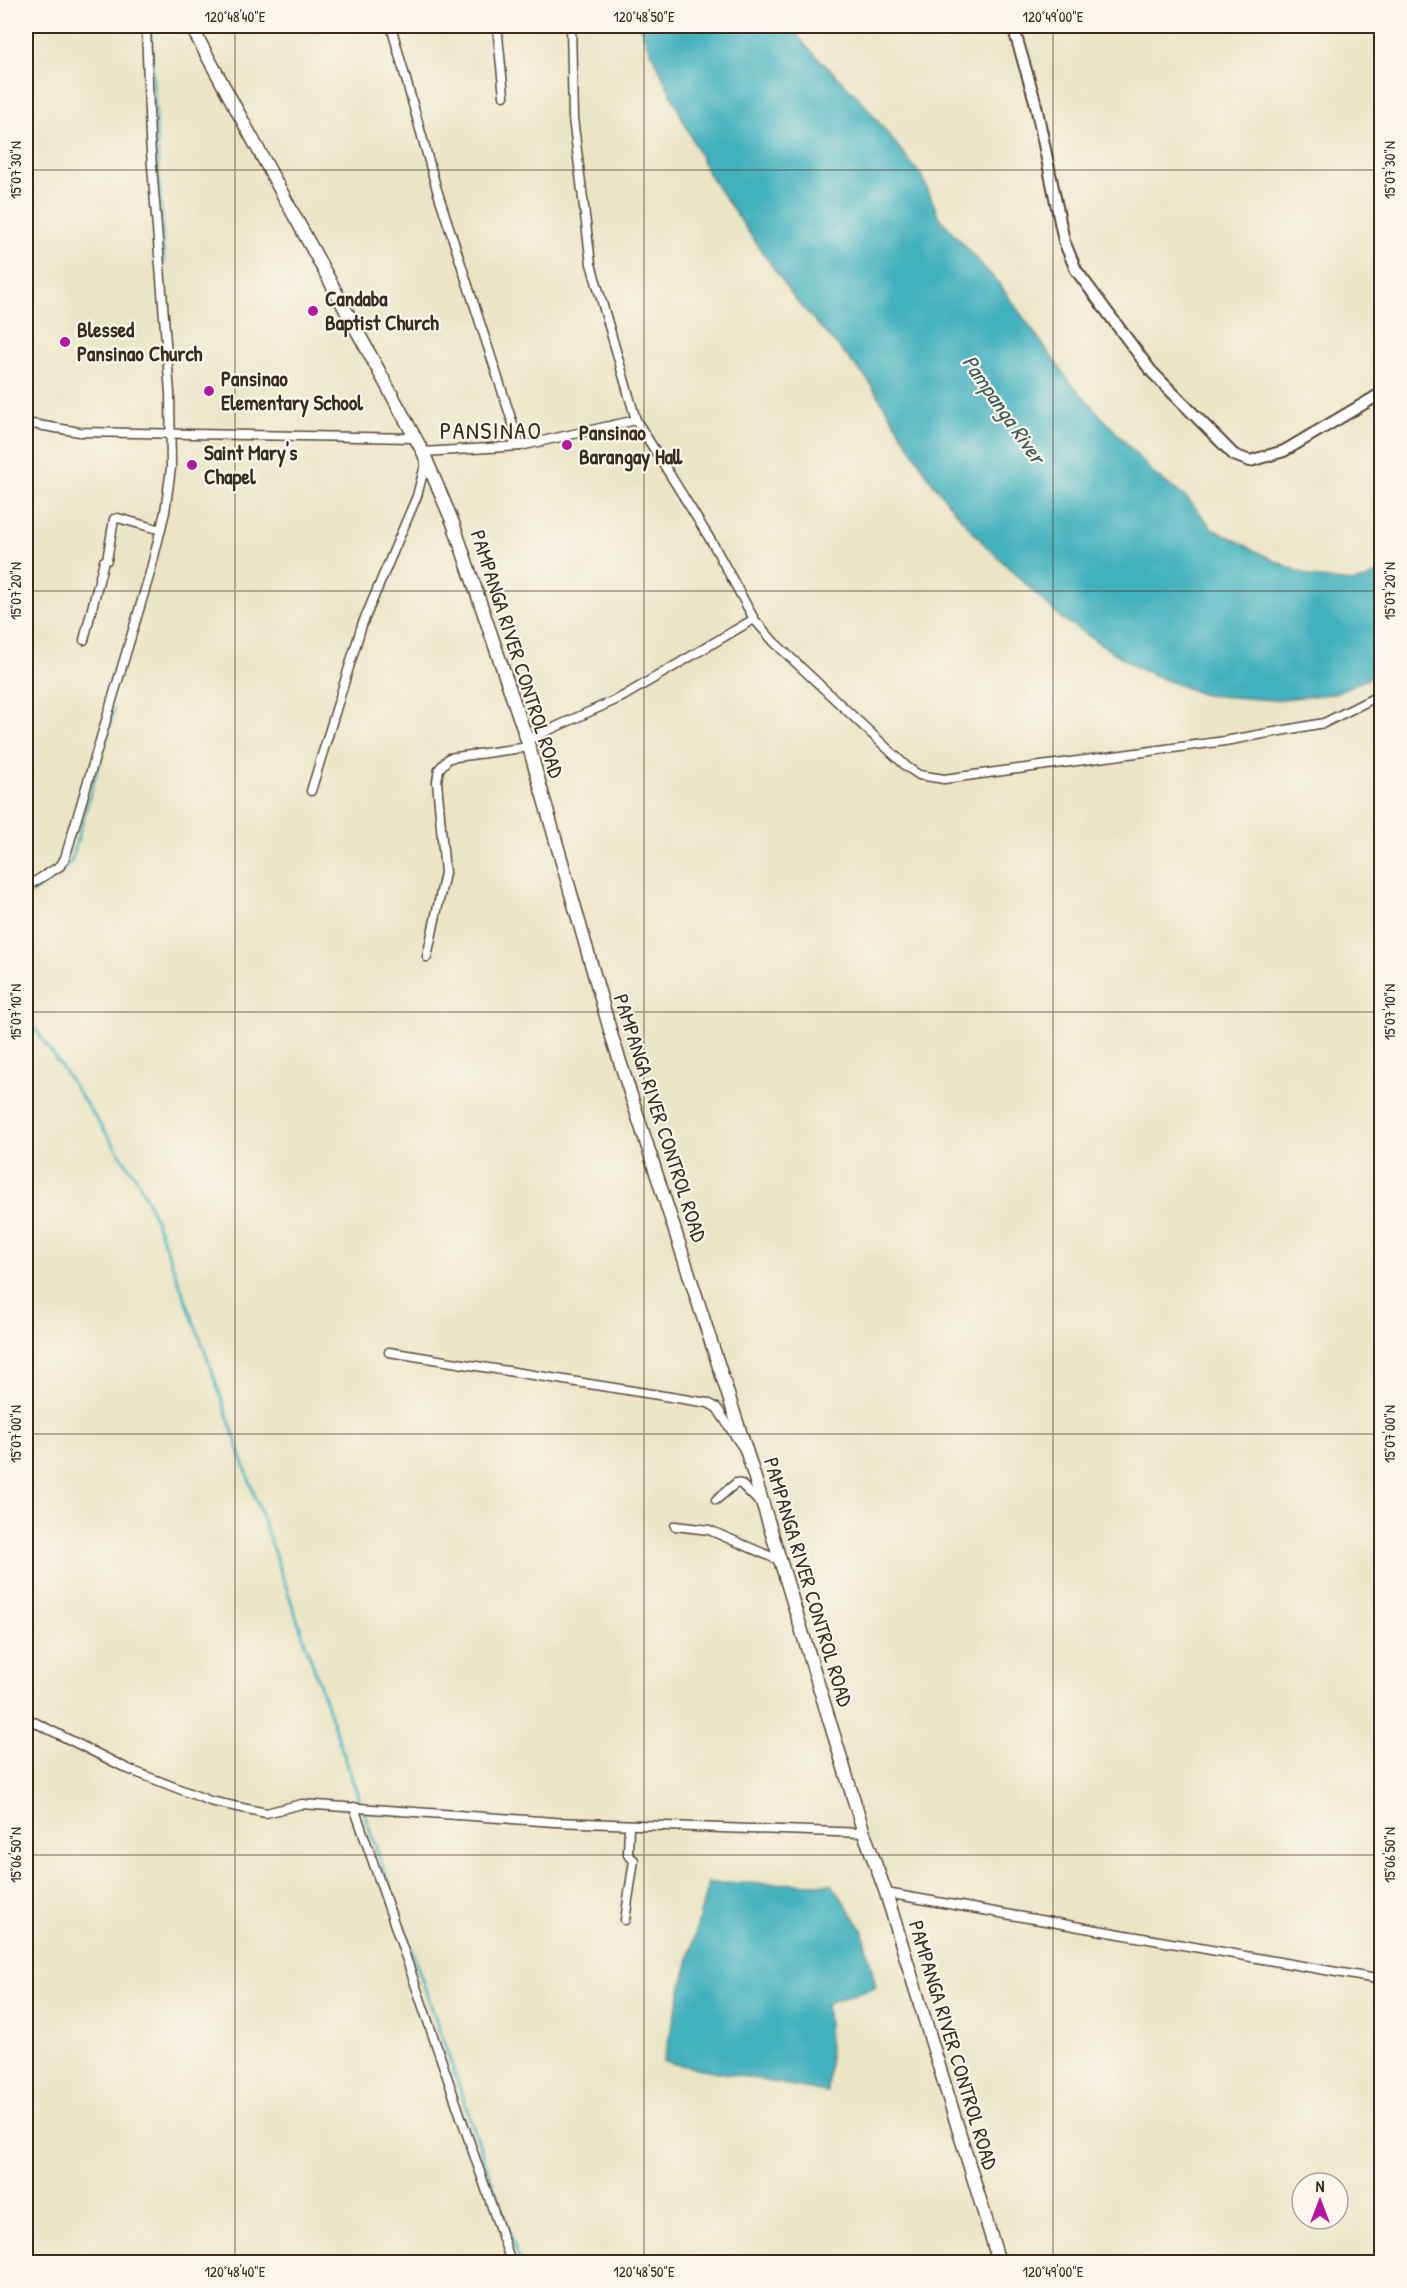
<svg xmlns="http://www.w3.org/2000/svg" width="1407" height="2288" font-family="'Patrick Hand',sans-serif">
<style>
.water{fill:#42b1be;stroke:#3e6e6e;stroke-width:1.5}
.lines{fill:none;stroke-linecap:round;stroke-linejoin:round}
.stream{stroke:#42b1be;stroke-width:3}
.minor-casing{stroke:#554637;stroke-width:11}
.tertiary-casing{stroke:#554637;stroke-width:14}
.secondary-casing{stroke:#554637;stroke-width:15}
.minor{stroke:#fff;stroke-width:8}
.tertiary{stroke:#fff;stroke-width:10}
.secondary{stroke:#fff;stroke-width:12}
.ticks{fill:none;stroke:#3b2a1e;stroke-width:1.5;stroke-opacity:0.45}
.poi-dot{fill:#b5179e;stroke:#fbf7ec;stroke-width:2}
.labels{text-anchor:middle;stroke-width:4.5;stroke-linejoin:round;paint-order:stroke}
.poi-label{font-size:21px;font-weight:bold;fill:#3b2a1e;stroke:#fbf7ec;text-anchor:start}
.street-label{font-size:21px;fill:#3b2a1e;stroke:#fbf7ec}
.water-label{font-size:22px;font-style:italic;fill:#3d5956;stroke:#fbf7ec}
.quarter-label{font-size:24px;letter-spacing:1.5px;fill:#3b2a1e;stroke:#fbf7ec}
.neatline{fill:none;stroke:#3b2a1e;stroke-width:2}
.ticks-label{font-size:15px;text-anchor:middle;fill:#3b2a1e}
</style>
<rect width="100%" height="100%" fill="#fbf7ec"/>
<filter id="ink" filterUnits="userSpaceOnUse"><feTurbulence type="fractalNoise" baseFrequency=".0167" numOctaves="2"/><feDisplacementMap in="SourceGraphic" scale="12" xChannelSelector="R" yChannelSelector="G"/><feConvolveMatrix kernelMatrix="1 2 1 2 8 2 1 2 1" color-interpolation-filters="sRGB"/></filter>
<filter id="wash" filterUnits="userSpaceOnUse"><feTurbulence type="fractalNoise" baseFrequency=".008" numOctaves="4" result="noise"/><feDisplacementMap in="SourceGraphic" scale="24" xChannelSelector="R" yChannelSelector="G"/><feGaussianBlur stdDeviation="1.35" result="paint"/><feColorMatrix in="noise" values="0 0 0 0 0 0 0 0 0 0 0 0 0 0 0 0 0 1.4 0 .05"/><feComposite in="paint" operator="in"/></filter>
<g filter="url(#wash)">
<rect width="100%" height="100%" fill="#ebe5c6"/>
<g class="water">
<path d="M639 26H791L805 45 860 99 923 178 939 217 1000 285 1069 381 1154 474 1188 499 1212 528 1273 560 1312 577 1351 582 1365 580 1381 570V673L1332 694 1273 700 1204 695 1139 669 1061 618 984 544 954 510 932 482 868 380 795 299 709 175Z"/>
<path d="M708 1883 832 1884 862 1929 876 1987 826 2003 830 2049 827 2092 663 2062Z"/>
</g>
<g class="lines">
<g class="stream">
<path d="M150 26 164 263"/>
<path d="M26 897 57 876 71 862 114 709"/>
<path d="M26 1015 137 1179 153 1214 205 1351 360 1802"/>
<path d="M364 1813 520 2262"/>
</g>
</g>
</g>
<g filter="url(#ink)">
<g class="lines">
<defs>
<g id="minor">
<path d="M391 26 437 190 520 446"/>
<path d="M497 26 504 96"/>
<path d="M571 26 573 118 591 264 636 420 713 544 754 619 774 642 907 767 919 775 944 779 1225 741 1324 723 1382 694"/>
<path d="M26 423 80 432 414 438"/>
<path d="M423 452 520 446 636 420"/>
<path d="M84 640 104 561 107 560 114 519 118 518 161 530"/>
<path d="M527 740 622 697 754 619"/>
<path d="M311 791 362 625 417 496 426 461"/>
<path d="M26 887 60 866 65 858 150 573 165 512 171 468 170 393 150 140 146 26"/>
<path d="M427 957 445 873 437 781 439 769 449 758 529 747"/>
<path d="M389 1352 708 1403 717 1408 741 1445"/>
<path d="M716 1500 736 1483 741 1484 762 1505"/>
<path d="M675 1526 709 1530 781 1561"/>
<path d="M1382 1590V1595"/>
<path d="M26 1718 128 1769 210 1801 266 1813 302 1804 555 1822 864 1833"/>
<path d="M354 1807 511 2262"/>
<path d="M886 1893 1382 1980"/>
<path d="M625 1920 634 1860 628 1855 629 1825"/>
</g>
<path id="tertiary" d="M1013 26 1035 101 1064 241 1076 270 1151 371 1234 455 1250 461 1284 451 1382 393"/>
<path id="secondary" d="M191 26 423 452 453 523 527 740 612 1037 749 1459 864 1833 886 1893 999 2262"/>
</defs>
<use href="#minor" class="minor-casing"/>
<use href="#tertiary" class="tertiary-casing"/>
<use href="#secondary" class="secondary-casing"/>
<use href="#minor" class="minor"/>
<use href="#tertiary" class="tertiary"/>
<use href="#secondary" class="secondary"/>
</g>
</g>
<path class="ticks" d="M235 26V2262M644 26V2262M1053 26V2262M26 170H1382M26 591H1382M26 1012H1382M26 1434H1382M26 1855H1382"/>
<g class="poi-dot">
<circle cx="313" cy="311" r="6"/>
<circle cx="65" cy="342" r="6"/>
<circle cx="209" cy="391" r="6"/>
<circle cx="567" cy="445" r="6"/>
<circle cx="192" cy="465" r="6"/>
</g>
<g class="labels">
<g class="poi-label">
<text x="325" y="306">Candaba<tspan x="325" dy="24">Baptist Church</tspan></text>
<text x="77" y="337">Blessed<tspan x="77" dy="24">Pansinao Church</tspan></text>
<text x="221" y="386">Pansinao<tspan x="221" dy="24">Elementary School</tspan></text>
<text x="579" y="440">Pansinao<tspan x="579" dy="24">Barangay Hall</tspan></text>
<text x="204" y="460">Saint Mary's<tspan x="204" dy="24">Chapel</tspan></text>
</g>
<g class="street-label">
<text transform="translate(517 654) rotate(72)" y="7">PAMPANGA RIVER CONTROL ROAD</text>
<text transform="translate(660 1118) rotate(72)" y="7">PAMPANGA RIVER CONTROL ROAD</text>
<text transform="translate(808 1582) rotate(73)" y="7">PAMPANGA RIVER CONTROL ROAD</text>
<text transform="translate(953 2045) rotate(73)" y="7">PAMPANGA RIVER CONTROL ROAD</text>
</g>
<g class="water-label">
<text transform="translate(1004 409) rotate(55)" y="8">Pampanga River</text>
</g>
<g class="quarter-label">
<text x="491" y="439">PANSINAO</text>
</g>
</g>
<rect width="1407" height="2288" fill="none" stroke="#fbf7ec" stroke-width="66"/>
<g transform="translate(1320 2201)"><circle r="28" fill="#fbf7ec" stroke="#aea59a" stroke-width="1.5"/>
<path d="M0-4.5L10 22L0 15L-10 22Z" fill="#b5179e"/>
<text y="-9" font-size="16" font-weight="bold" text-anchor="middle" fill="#3b2a1e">N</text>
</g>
<rect x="33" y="33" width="1341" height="2222" class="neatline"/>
<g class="ticks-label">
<text x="235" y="22">120°48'40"E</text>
<text x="644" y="22">120°48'50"E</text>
<text x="1053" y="22">120°49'00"E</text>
<text transform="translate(16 170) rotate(-90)" y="5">15°07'30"N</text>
<text transform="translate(1390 170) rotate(-90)" y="5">15°07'30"N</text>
<text transform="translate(16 591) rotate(-90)" y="5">15°07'20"N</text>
<text transform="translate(1390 591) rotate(-90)" y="5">15°07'20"N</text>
<text transform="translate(16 1012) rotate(-90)" y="5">15°07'10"N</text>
<text transform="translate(1390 1012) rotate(-90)" y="5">15°07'10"N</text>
<text transform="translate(16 1434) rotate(-90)" y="5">15°07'00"N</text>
<text transform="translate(1390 1434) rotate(-90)" y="5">15°07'00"N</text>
<text transform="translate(16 1855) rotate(-90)" y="5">15°06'50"N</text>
<text transform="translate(1390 1855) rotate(-90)" y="5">15°06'50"N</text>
<text x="235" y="2277">120°48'40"E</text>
<text x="644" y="2277">120°48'50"E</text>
<text x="1053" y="2277">120°49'00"E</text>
</g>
</svg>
